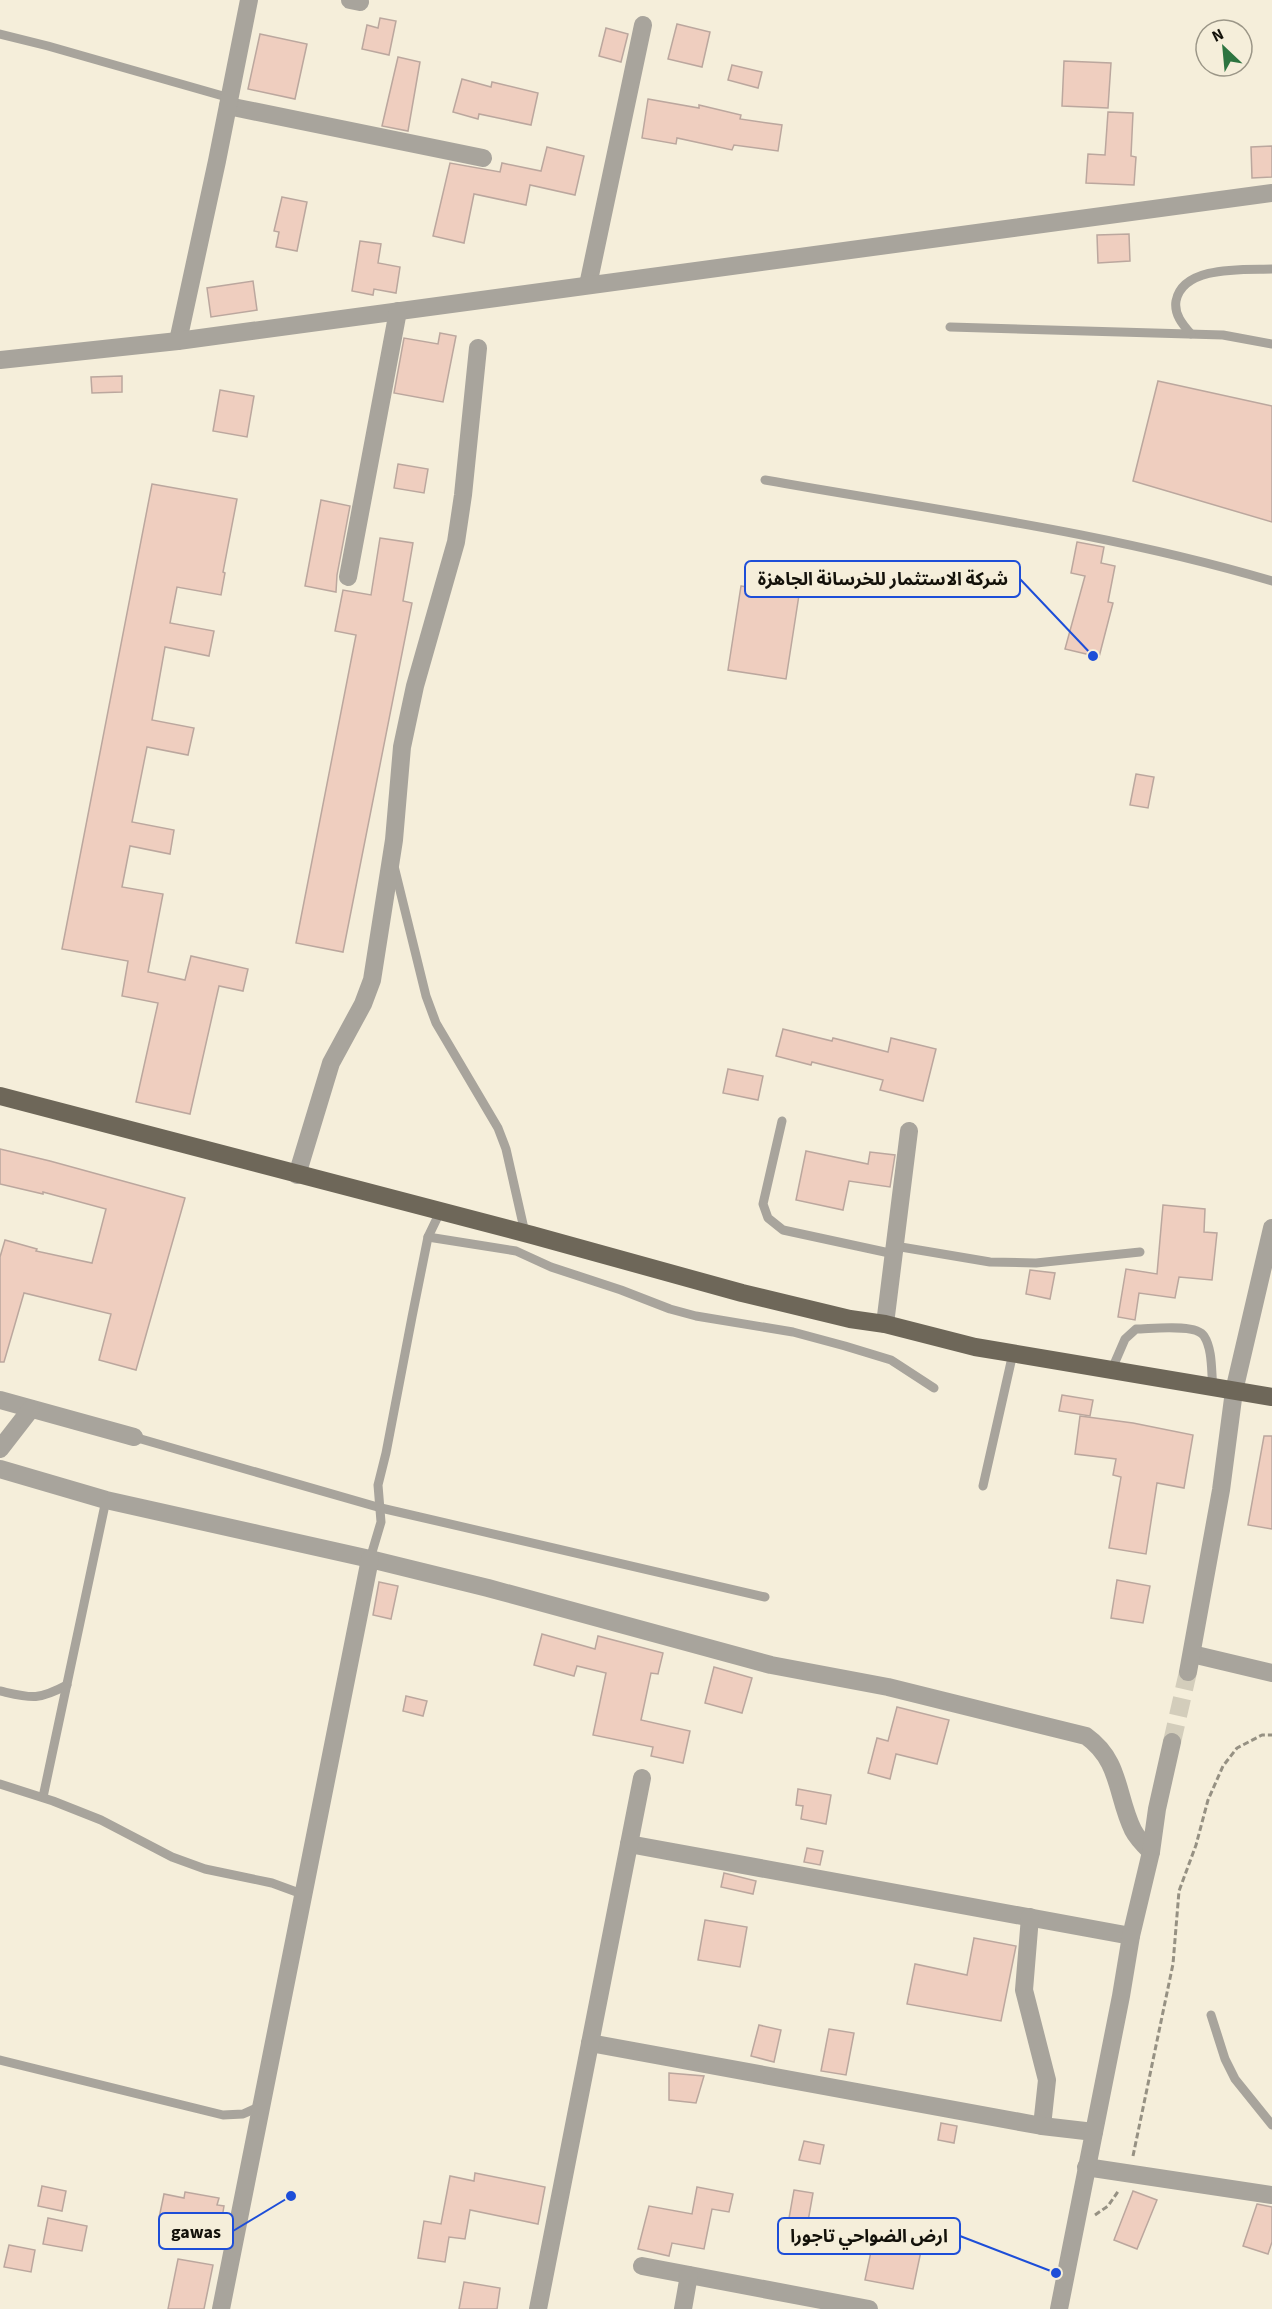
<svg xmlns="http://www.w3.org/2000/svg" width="1272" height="2309" font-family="'Source Sans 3','Noto Sans Arabic',sans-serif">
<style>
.building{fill:#efcebf;stroke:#bba79e;stroke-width:1.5}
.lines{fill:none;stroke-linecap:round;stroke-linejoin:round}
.street-tunnel{stroke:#d3cdbb;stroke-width:18;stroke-dasharray:18 9;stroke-linecap:butt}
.path{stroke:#969183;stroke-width:3;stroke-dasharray:6 3;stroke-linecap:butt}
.lane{stroke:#a8a49c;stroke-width:9}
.street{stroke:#a8a49c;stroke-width:18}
.primary{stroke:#6e6759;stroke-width:18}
.leader{fill:none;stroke:#1d4ed8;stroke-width:2}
.callout-dot{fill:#1d4ed8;stroke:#f5eeda;stroke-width:2}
.callout{fill:#f5eeda;stroke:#1d4ed8;stroke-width:2}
.callout-label{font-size:18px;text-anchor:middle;font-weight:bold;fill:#13110a}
</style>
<rect width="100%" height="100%" fill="#f5eeda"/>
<g class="building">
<path d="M380 18 396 21 389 55 362 49 367 25 378 28Z"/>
<path d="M677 24 710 32 702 67 668 59Z"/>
<path d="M606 28 628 34 621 62 599 56Z"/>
<path d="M260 34 307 44 295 99 248 89Z"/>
<path d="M398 57 420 62 408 131 382 126Z"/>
<path d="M1064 61 1111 63 1108 108 1062 106Z"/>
<path d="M732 65 762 72 758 88 728 80Z"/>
<path d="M462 79 491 87 492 82 538 93 531 125 479 114 478 119 453 112Z"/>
<path d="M648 99 699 108V105L741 115 740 119 782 125 778 151 734 145 732 150 677 138 676 144 642 138Z"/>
<path d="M1108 112 1133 113 1131 156 1136 157 1134 185 1086 183 1088 154 1105 155Z"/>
<path d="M1272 146V177L1252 178 1251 147Z"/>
<path d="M547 147 584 156 575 195 530 185 526 205 474 194 464 243 433 236 450 163 500 172 502 163 541 171Z"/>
<path d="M282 197 307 202 297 251 276 247 279 232 274 231Z"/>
<path d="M1129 234 1130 261 1098 263 1097 235Z"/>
<path d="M360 241 381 244 378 263 400 267 396 293 374 289 373 295 352 291Z"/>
<path d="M253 281 257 310 211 317 207 288Z"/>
<path d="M440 333 456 336 443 402 394 393 404 338 438 344Z"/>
<path d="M122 376V392L92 393 91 377Z"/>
<path d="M1158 381 1272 406V522L1133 481Z"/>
<path d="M220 390 254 396 247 437 213 431Z"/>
<path d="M398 464 428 469 424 493 394 488Z"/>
<path d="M152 484 237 499 223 572 225 573 221 595 177 587 170 623 214 631 209 656 165 647 152 720 194 728 188 755 147 747 132 822 174 830 170 854 130 846 122 887 163 894 148 972 185 980 191 956 248 969 243 991 219 986 190 1114 136 1102 158 1003 122 996 128 961 62 949Z"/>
<path d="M321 500 350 506 337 575 336 592 305 586Z"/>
<path d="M380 538 413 543 403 601 412 603 343 952 296 943 356 635 335 631 343 590 371 595Z"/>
<path d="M1077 542 1104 547 1101 563 1115 566 1108 602 1113 603 1099 657 1065 649 1085 576 1071 573Z"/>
<path d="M741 586 799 595 786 679 728 670Z"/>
<path d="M1136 774 1154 777 1148 808 1130 805Z"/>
<path d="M783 1029 832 1041 833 1038 888 1052 891 1038 936 1049 923 1101 880 1090 883 1080 812 1062 811 1065 776 1056Z"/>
<path d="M728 1069 763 1076 758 1100 723 1093Z"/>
<path d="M0 1149 50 1161 185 1198 136 1370 99 1360 111 1314 24 1293 4 1362H0V1257L5 1240 37 1249 36 1251 92 1263 106 1209 43 1192V1194L0 1184Z"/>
<path d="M806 1151 868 1164 870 1152 895 1155 890 1187 849 1181 843 1210 796 1200Z"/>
<path d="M1163 1205 1205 1209 1204 1232 1217 1233 1212 1280 1179 1277 1175 1298 1139 1293 1135 1320 1118 1317 1126 1269 1157 1274Z"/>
<path d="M1030 1270 1055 1273 1050 1299 1026 1294Z"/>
<path d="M1062 1395 1093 1400 1090 1416 1059 1411Z"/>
<path d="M1080 1416 1133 1423 1193 1435 1184 1488 1157 1483 1146 1554 1109 1548 1121 1477 1113 1475 1116 1459 1075 1454Z"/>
<path d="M1264 1436H1272V1529L1248 1525Z"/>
<path d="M1117 1580 1150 1586 1143 1623 1111 1618Z"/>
<path d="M379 1582 398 1586 391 1619 373 1615Z"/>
<path d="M542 1634 595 1649 598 1636 663 1653 658 1674 651 1673 641 1720 690 1731 683 1763 651 1756 653 1747 593 1735 606 1673 577 1666 574 1676 534 1665Z"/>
<path d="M714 1667 752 1678 742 1713 705 1703Z"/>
<path d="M406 1696 427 1701 423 1716 403 1711Z"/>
<path d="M897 1707 949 1720 937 1764 896 1754 890 1779 868 1773 877 1738 888 1741Z"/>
<path d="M798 1789 831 1795 826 1824 801 1819 803 1806 796 1805Z"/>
<path d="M807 1848 823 1851 820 1865 804 1862Z"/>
<path d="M724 1873 756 1881 753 1894 721 1887Z"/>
<path d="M705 1920 747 1927 740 1967 698 1960Z"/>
<path d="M974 1938 1016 1946 1001 2021 907 2004 915 1964 967 1975Z"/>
<path d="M759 2025 781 2030 774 2062 751 2056Z"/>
<path d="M829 2029 854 2033 846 2075 821 2071Z"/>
<path d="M669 2073 704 2076 696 2103 669 2100Z"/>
<path d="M941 2123 957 2126 954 2143 938 2140Z"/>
<path d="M804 2141 824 2145 820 2164 799 2160Z"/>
<path d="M475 2173 545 2187 538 2224 470 2210 465 2239 449 2237 445 2262 418 2258 424 2221 441 2224 450 2176 474 2181Z"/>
<path d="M42 2186 66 2191 62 2211 38 2206Z"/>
<path d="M697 2187 733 2194 729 2212 712 2209 704 2249 672 2243 669 2256 638 2249 649 2206 692 2214Z"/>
<path d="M794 2190 813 2193 807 2227 788 2224Z"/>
<path d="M1133 2191 1157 2200 1137 2249 1114 2240Z"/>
<path d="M185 2192 219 2198 217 2205 224 2206 220 2230 159 2218 164 2194 184 2198Z"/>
<path d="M1257 2204 1272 2207V2242L1268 2254 1243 2246Z"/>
<path d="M48 2218 87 2226 82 2251 43 2244Z"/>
<path d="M873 2242 921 2251 913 2289 865 2280Z"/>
<path d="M9 2245 35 2250 31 2272 4 2267Z"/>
<path d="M178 2259 213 2265 204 2309H168Z"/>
<path d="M464 2282 500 2288 497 2309H459Z"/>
</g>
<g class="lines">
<path class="street-tunnel" d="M1172 1742 1188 1672"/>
<g class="path">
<path d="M1133 2156 1173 1964 1179 1891 1196 1845 1208 1800 1223 1766 1237 1748 1262 1735H1272"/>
<path d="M1095 2215 1108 2206 1119 2190"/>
</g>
<g class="lane">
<path d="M0 34 48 46 230 98"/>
<path d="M950 327 1223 335 1272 344"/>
<path d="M1191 334C1182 324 1174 314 1176 301 1183 265 1244 270 1272 269"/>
<path d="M765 480C934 510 1107 532 1272 581"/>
<path d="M394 866 426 996 436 1023 498 1128 506 1149 525 1233"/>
<path d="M782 1121 763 1204 768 1218 783 1230 894 1254"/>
<path d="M428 1237 516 1251 551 1267 621 1290 670 1309 696 1316 793 1332 845 1346 891 1360 934 1388"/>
<path d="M895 1246 990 1262 1036 1263 1140 1252"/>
<path d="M1112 1369 1125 1339 1136 1329C1151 1329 1196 1323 1204 1336 1213 1350 1211 1372 1213 1388"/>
<path d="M134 1437 381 1508 765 1597"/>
<path d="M983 1486 1013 1353"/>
<path d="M370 1559 381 1522 378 1485 386 1453 412 1317 428 1237 440 1212"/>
<path d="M0 1691C31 1698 37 1701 67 1685"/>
<path d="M0 1784 53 1801 101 1820 172 1857 205 1869 272 1883 302 1894"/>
<path d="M43 1797 106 1500"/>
<path d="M1211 2015 1225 2059 1235 2079 1272 2125"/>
<path d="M0 2060 223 2115 243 2114 261 2106"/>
</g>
<g class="street">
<path d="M350 0 360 2"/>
<path d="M228 106 483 158"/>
<path d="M588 285 643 25"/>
<path d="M178 341 217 161 249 0"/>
<path d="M0 360 178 341 1272 193"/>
<path d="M348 577 398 311"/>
<path d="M297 1175 331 1063 363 1004 372 980 394 840 402 747 415 686 456 542 463 495 478 348"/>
<path d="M885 1324 909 1131"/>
<path d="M0 1400 134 1437"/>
<path d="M0 1449 31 1409"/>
<path d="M0 1469 106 1500 370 1559 488 1588 771 1665 888 1687 1086 1736C1121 1761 1116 1795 1133 1830 1137 1838 1145 1846 1151 1852"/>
<path d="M1192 1654 1272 1673"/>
<path d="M1188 1672 1221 1490 1234 1391 1272 1228"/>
<path d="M629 1844 1131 1936"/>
<path d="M1030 1917 1024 1990 1047 2080 1042 2126"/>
<path d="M590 2043 1042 2126 1094 2132"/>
<path d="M1086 2167 1272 2195"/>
<path d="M642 2266 869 2309"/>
<path d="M221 2309 370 1559"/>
<path d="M538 2309 642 1778"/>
<path d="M683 2309 689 2275"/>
<path d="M1059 2309 1121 1996 1131 1936 1151 1852 1157 1809 1172 1742"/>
</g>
<path class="primary" d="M0 1096 532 1235 742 1293 850 1319 885 1324 975 1347 1272 1397"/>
</g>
<path class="leader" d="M1093 656L1020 579M291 2196L233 2231M1056 2273L960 2236"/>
<g class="callout-dot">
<circle cx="1093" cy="656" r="6"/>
<circle cx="291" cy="2196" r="6"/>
<circle cx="1056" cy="2273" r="6"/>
</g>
<g class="callout">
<rect x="745" y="561" width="275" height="36" rx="6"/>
<rect x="159" y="2213" width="74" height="36" rx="6"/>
<rect x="778" y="2218" width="182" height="36" rx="6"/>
</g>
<g class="callout-label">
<text x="883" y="585">شركة الاستثمار للخرسانة الجاهزة</text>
<text x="196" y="2238">gawas</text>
<text x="869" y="2242">ارض الضواحي تاجورا</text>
</g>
<g transform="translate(1224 48) rotate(334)"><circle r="28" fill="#f5eeda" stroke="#9b9687" stroke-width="1.5"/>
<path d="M0-4.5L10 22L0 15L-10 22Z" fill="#2d7440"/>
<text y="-9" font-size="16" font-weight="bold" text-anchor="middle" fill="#13110a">N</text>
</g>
</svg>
